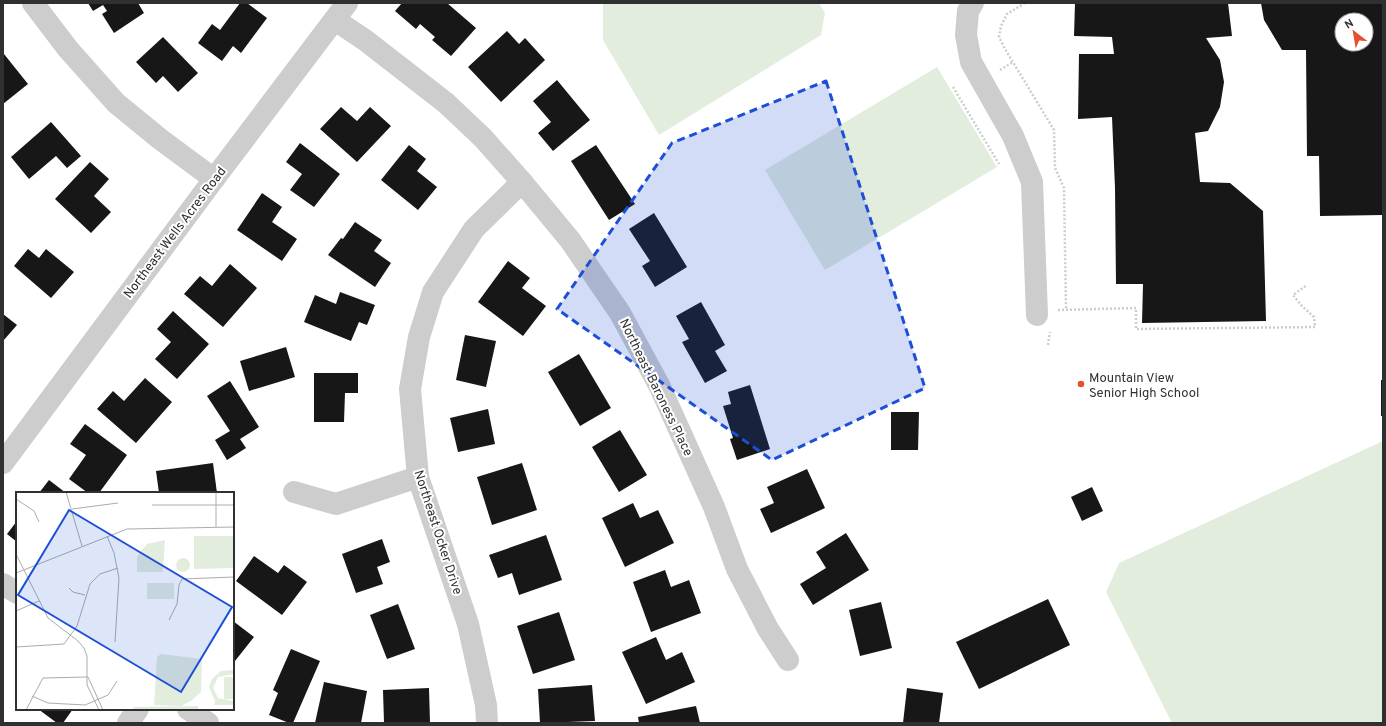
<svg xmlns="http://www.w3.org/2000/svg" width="1386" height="726" font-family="Overpass,sans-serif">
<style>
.green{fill:#e3edde}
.building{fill:#171717;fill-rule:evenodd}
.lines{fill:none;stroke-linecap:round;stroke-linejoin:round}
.path{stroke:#cdcdcd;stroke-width:2.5;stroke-dasharray:2 2;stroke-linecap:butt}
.minor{stroke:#cdcdcd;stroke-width:22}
.marked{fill:#1d4ed8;fill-opacity:0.2;stroke:#1d4ed8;stroke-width:3;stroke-dasharray:8 5;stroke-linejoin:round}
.poi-dot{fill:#e84d31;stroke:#fff;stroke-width:1.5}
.labels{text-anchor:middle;stroke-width:4;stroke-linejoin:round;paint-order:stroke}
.street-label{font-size:13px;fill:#303030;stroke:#fff}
.poi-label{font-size:13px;fill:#303030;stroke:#fff;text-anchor:start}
.inset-road{fill:none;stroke:#acacac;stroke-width:1}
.view{fill:#1d4ed8;fill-opacity:0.15;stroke:#1d4ed8;stroke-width:2}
.inset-edge{fill:none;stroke:#303030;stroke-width:2}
</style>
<rect width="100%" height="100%" fill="#fff"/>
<g class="green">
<path d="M603 3H819L825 13 821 35 659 135 603 40Z"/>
<path d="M937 67 997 167 825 270 765 170Z"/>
<path d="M1383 441V723H1172L1106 592 1119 563Z"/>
</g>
<g class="building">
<path d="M88 3H138L144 13 114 33 102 14 107 11 103 5 93 11Z"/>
<path d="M240 3H247L267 18 241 53 233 46 222 61 198 43 212 24 220 30Z"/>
<path d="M402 3H447L476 28 451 56 432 40 435 37 420 24 416 29 395 11Z"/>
<path d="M1075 3H1228L1232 36 1206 38 1220 60 1224 82 1220 107 1208 131 1195 133 1200 182 1230 183 1263 211 1266 321 1142 323 1143 284H1116L1115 188 1112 117 1078 119 1079 54H1114L1112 37 1074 36Z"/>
<path d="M1261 3H1383V215L1320 216 1319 156H1307L1306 50H1282L1264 20ZM1342 20H1366V44H1342Z"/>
<path d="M507 31 519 44 525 38 545 60 501 102 468 67Z"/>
<path d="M163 37 198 73 178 92 163 76 156 83 136 62Z"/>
<path d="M4 54 28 84 3 104V55Z"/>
<path d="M557 80 590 120 553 151 538 133 551 122 533 101Z"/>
<path d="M341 107 357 121 370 107 391 126 357 162 320 129Z"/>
<path d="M51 122 81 156 67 168 56 156 29 179 11 157Z"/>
<path d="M300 143 340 174 314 207 290 190 302 174 286 162Z"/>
<path d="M409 145 426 159 417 171 437 187 418 210 381 180Z"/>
<path d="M596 145 635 204 609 220 571 161Z"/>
<path d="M90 162 109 179 94 196 111 212 91 233 55 199Z"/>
<path d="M262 193 282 207 272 222 297 239 282 261 237 230Z"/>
<path d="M654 213 687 267 655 287 642 266 650 261 629 229Z"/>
<path d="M355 222 382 240 374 251 391 263 375 287 328 255 341 238 343 239Z"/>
<path d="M28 249 39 258 46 249 74 272 51 298 14 266Z"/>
<path d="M508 261 530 278 522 288 546 306 523 336 478 302Z"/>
<path d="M230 264 257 288 223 327 184 294 200 276 212 286Z"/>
<path d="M340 292 375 305 367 325 359 322 351 341 304 322 315 295 336 304Z"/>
<path d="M701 302 725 345 715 351 727 371 705 383 682 342 689 339 676 316Z"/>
<path d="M173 311 209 344 177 379 155 359 171 342 157 329Z"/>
<path d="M3 314 17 325 3 341Z"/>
<path d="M465 335 496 341 486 387 456 380Z"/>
<path d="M286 347 295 377 249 391 240 361Z"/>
<path d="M579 354 611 408 580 426 548 372Z"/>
<path d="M314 373H358V393H345L344 422H314Z"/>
<path d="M145 378 172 402 136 443 97 409 113 391 124 401Z"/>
<rect x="1381" y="380" width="2" height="36"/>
<path d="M230 381 259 427 240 439 246 448 227 460 215 440 230 431 207 396Z"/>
<path d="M750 385 770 449 737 460 730 439 733 438 723 406 731 404 728 392Z"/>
<path d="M488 409 495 444 458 452 450 418Z"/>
<path d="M891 412H919L918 450H891Z"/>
<path d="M85 424 127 455 99 493H88L69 479 86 455 70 444Z"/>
<path d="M620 430 647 475 619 492 592 447Z"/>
<path d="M213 463 217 493H159L156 471Z"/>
<path d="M522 463 537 510 492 525 477 477Z"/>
<path d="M807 469 825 508 771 533 760 509 774 503 767 487Z"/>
<path d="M49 480 66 493H39Z"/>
<path d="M1092 487 1103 511 1082 521 1071 497Z"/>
<path d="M633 503 640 518 658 510 674 543 625 567 602 518Z"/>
<path d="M17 521V542L7 534Z"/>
<path d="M846 533 869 570 813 605 800 584 826 568 816 552Z"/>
<path d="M546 535 562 580 519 595 512 573 498 578 489 555Z"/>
<path d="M382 539 390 562 377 567 383 584 356 593 342 554Z"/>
<path d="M254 556 278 573 284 565 307 582 282 615 236 581Z"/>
<path d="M665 570 671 587 689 580 701 613 651 632 633 582Z"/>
<path d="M1048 599 1070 645 979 689 956 642Z"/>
<path d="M881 602 892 648 860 656 849 610Z"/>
<path d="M398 604 415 649 387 659 370 615Z"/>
<path d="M559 612 575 660 533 674 517 626Z"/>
<path d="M233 621 254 637 235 661 233 659Z"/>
<path d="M656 637 666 660 682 652 695 682 646 704 622 652Z"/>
<path d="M291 649 320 661 293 723H289L269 715 278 693 273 690Z"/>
<path d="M324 682 367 691 361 723H315Z"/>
<path d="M592 685 595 721 540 723 538 689Z"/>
<path d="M429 688 430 723H384L383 690Z"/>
<path d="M907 688 943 693 939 723H903Z"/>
<path d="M696 706 700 723H639L638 717Z"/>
<path d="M38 709H73L63 723H57Z"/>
</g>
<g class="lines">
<g class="path">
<path d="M1025 3 1007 14 1001 26 999 37 1005 49 1054 130 1055 168 1064 188 1066 309"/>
<path d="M1000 70 1013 62"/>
<path d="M953 87 999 164"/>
<path d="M1058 310 1136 308V329L1315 327 1314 317 1301 305 1293 295 1307 285"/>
<path d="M1048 345 1050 332"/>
</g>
<g class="minor">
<path d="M33 3 68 49 116 103 160 139 214 179"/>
<path d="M973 3 968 11 966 35 971 62 1013 136 1032 182 1037 315"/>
<path d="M335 20 365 40 446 103 483 138 522 182 570 240 620 313 660 387 714 507 737 569 768 629 788 660"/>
<path d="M3 463 214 179 347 3"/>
<path d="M294 492 336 504 418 477"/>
<path d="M3 584 17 593"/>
<path d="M188 709 208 723"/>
<path d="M128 723 138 709"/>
<path d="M487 723 486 705 468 624 418 477 410 389 419 337 433 292 474 229 522 182"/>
</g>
</g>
<path class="marked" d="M826 81 925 388 772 460 557 309 672 143Z"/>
<circle class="poi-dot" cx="1081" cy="384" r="4"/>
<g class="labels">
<g class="street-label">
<text transform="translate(174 232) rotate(-53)" y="5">Northeast Wells Acres Road</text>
<text transform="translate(657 387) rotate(64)" y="5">Northeast Baroness Place</text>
<text transform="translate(439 532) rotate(72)" y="5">Northeast Ocker Drive</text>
</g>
<g class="poi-label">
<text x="1089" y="382">Mountain View<tspan x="1089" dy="15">Senior High School</tspan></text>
</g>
</g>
<g transform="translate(16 492)">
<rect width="218" height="218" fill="#fff"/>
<path d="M178 44H218V76L178 77ZM149 48 147 80H121V65L125 59 131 52ZM160 73a7 7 0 1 1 14 0a7 7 0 1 1-14 0ZM131 91H158V107H131ZM145 162 186 167 185 200 175 209 165 214 138 213 141 165ZM218 178V182L202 185 197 196 202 206 218 209V213H198L199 209 193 195 196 187 205 179ZM208 185H218V207H208ZM182 214V218H117V215Z" fill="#e3edde"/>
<path class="inset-road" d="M50 0 66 54M200 0V35M0 7 18 19 23 30M136 13H218M56 17 102 11M91 44 98 61 103 86 99 150M0 62 32 126 62 149 68 156 71 164V193L83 218M0 81 111 37 218 35M53 96 57 100 69 103M0 119 23 109M153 128 161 112 163 93 166 87 218 85M0 155 48 152 61 134 74 92 84 82 102 76M72 185 87 218M16 204 32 211 69 213 92 203 101 189M10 218 27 186 72 185"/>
<path class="view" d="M53 18 216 115 165 200 2 103Z"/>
<rect width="218" height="218" class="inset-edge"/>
</g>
<rect width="1386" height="726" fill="none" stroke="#303030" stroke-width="8"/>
<g transform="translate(1354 32) rotate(329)"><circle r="19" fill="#ffffff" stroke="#acacac"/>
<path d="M0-3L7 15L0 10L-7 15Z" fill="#e84d31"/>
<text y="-6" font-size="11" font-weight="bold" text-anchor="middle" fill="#303030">N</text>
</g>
</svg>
